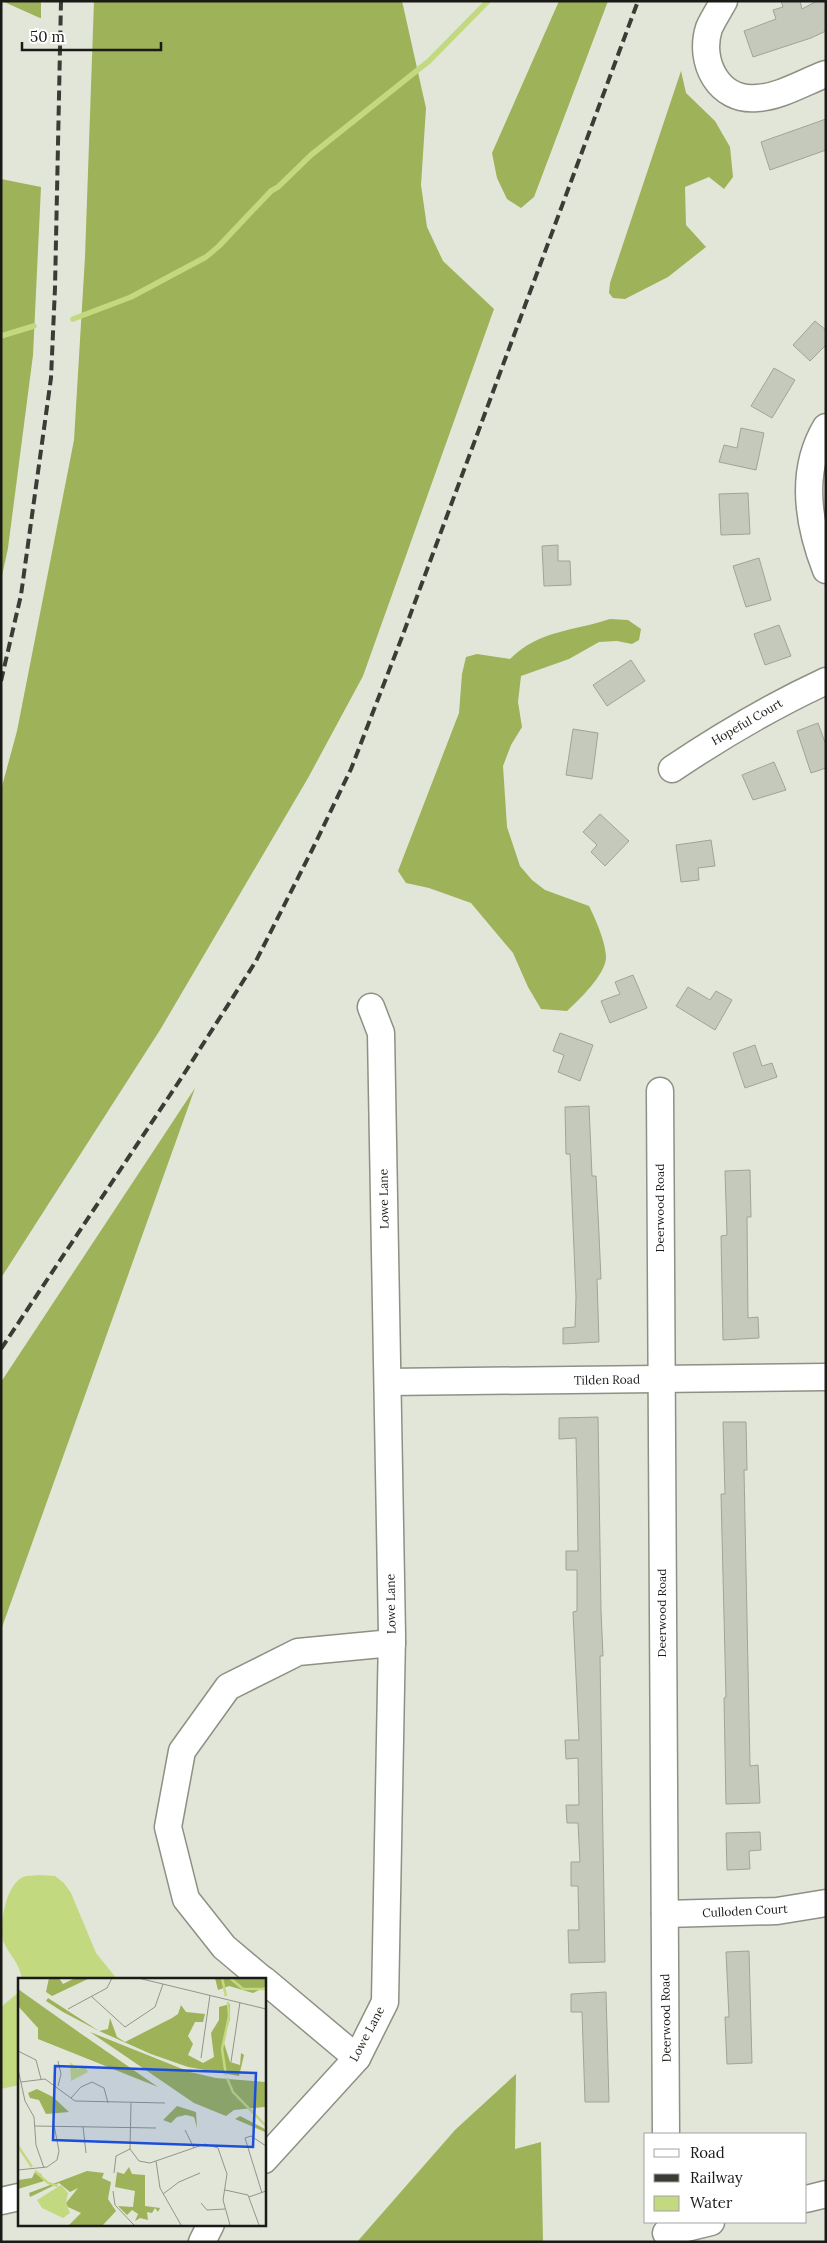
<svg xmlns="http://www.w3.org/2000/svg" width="827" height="2243" font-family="Lora,serif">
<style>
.forest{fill:#9db259}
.water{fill:#c3d97f}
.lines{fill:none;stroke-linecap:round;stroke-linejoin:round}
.stream{stroke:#c3d97f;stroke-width:5.5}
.building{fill:#c5c9bb;stroke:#a0a496}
.minor-casing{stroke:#8d9183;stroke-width:29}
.minor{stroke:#fff;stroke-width:26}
.rail{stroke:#3b3c36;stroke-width:4;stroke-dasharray:10 5;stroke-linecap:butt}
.labels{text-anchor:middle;stroke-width:5;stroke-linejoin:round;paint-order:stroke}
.street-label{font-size:12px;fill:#1a1b16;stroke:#fff}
.inset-river{fill:none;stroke:#c3d97f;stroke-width:2.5}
.inset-road{fill:none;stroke:#92958a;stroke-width:1}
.view{fill:#1d4ed8;fill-opacity:0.15;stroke:#1d4ed8;stroke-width:2.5}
.inset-edge{fill:none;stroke:#1a1b16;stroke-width:2.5}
</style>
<rect width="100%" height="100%" fill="#e2e6d8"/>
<g class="forest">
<path d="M2 1H41V18H40Z"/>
<path d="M94 1H402L426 108 421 185 427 227 443 261 494 309 363 676 308 778 160 1030 1 1278V790L17 731 74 440 85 257Z"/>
<path d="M559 1H608L534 197 521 208 507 199 497 178 492 153Z"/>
<path d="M681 71 686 93 715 121 730 147 733 177 724 189 709 177 685 187 686 225 706 247 668 277 625 299 613 298 609 293 610 283Z"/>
<path d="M1 179 41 187 33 355 8 548 1 580Z"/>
<path d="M610 619 628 620 641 629 639 640 632 644 617 641 599 642 569 659 521 676 518 702 522 727 511 745 503 766 507 827 520 866 532 880 545 890 589 906C596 920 606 943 606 958 605 975 579 1000 567 1011L541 1009 528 987 513 953 471 903 429 888 406 883 398 871 459 713 462 674 466 657 477 654 510 659C539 630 574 631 610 619Z"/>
<path d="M195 1088 1 1630V1382Z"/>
<path d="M516 2074 515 2149 541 2142 543 2242H357L455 2130Z"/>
</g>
<g class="water">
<path d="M39 1875 55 1876 64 1883 71 1893 96 1953 117 1979H22C19 1962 10 1956 3 1941 0 1923 5 1886 23 1877 27 1875 35 1876 39 1875Z"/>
<path d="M19 1992V2085L1 2089V2007Z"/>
</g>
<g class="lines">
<g class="stream">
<path d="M73 319 131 297 206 257 219 246 271 191 278 187 311 155 429 61 488 1"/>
<path d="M1 336 34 326"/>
</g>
</g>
<g class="building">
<path d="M781 1H800L802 9 817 1H826V31L811 38 753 57 744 31 776 19 773 10 783 7Z"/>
<path d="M826 119V150L770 170 761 142Z"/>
<path d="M815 321 826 330V345L810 361 793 345Z"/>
<path d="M774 368 795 380 772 418 751 406Z"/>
<path d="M741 428 764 433 756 470 719 462 724 445 737 448Z"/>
<path d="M748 493 750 534 721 535 719 494Z"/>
<path d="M558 545V561H570L571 585 544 586 542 546Z"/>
<path d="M759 558 771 600 746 607 733 566Z"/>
<path d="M779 625 791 656 765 665 754 634Z"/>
<path d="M631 660 645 681 607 706 593 685Z"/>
<path d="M818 723 826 745V768L811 773 797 731Z"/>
<path d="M573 729 598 733 592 779 566 775Z"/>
<path d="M774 762 786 790 753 800 742 775Z"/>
<path d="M600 814 629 841 605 866 591 852 597 845 583 832Z"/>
<path d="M711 840 715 866 698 868 699 880 681 882 676 845Z"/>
<path d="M633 975 647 1008 610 1023 601 1001 620 994 615 982Z"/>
<path d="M688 987 710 1000 716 991 732 1000 715 1030 676 1006Z"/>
<path d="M560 1033 593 1045 580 1081 558 1072 564 1055 553 1051Z"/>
<path d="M755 1045 762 1066 772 1063 777 1077 745 1088 733 1053Z"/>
<path d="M589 1106 592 1176H596L599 1234 601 1279H597L599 1342 563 1344V1328L575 1327 576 1297 570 1154H566L565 1107Z"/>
<path d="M750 1170 751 1217H747L748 1318 758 1317 759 1338 723 1340 721 1236 727 1235 725 1171Z"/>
<path d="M598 1417 601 1611 603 1656H600L605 1962 569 1963 568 1930H579L578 1886H571V1862H580L578 1823H567L566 1805H579L578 1758 566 1759 565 1740H579L573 1612 577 1611V1570H566V1551H578L577 1484 576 1438 559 1439V1418Z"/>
<path d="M723 1422H746L747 1470H744L750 1766 758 1765 760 1803 726 1804 724 1698 726 1697 721 1494H725Z"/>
<path d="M760 1832 761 1850 749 1851 750 1869 727 1870 726 1833Z"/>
<path d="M749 1951 752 2063 727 2064 725 2017H729L726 1952Z"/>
<path d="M606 1992 609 2102H585L582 2012H571V1994Z"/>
</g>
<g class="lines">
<defs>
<g id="minor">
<path d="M724 1C719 10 713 19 709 28 698 62 719 102 757 98 780 97 804 82 826 74"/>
<path d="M826 427C799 472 808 524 826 570"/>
<path d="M672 769C721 736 772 706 826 681"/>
<path d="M660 1091 666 2134"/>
<path d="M388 1382 826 1377"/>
<path d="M665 1914 777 1911 826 1903"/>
<path d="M262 1979 224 1947 186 1899 168 1827 182 1751 228 1687 298 1652 392 1643"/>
<path d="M264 1980 357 2058"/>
<path d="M264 2160 357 2058 385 2002 392 1635 381 1033 371 1007"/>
<path d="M806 2199 826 2194"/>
<path d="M1 2201 19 2197"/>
<path d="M666 2233 711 2222"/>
<path d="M202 2242 211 2224"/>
</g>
</defs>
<use href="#minor" class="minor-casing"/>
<use href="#minor" class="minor"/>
<g class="rail">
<path d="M1 681 21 595 51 378 55 288 61 1"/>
<path d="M1 1349 182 1077 256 961 313 848 351 769 402 637 638 1"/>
</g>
</g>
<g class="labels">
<g class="street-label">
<text transform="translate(747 722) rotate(-30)" y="4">Hopeful Court</text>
<text transform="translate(384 1199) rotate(-91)" y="4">Lowe Lane</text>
<text transform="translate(660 1208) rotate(-90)" y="4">Deerwood Road</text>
<text transform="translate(607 1380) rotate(-1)" y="4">Tilden Road</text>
<text transform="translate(391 1604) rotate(-91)" y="4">Lowe Lane</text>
<text transform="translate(662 1613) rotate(-90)" y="4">Deerwood Road</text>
<text transform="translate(745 1911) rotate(-3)" y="4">Culloden Court</text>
<text transform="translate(666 2018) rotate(-91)" y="4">Deerwood Road</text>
<text transform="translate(367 2034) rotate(-62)" y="4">Lowe Lane</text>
</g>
</g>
<g transform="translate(18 1978)">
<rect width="248" height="248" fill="#e2e6d8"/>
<path d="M31 0H41L45 6 57 0H72L34 18 28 14ZM197 0H247V9L235 15 211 8 200 12ZM0 11 62 55 140 109 20 61V50L0 28ZM30 20 81 53 90 51 92 40 99 59 107 64 154 40 160 36 163 27 168 34 187 36 185 44H177L170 58 175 66 170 77 185 85 196 79 193 55 201 42V29L212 26V41L205 62 212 84 222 87 223 75 226 77 221 98 170 89 133 76 79 52 45 34 28 23ZM72 54 172 94 198 100 247 104V129L216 132 208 138 176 125ZM19 111 35 119 51 134 28 136 21 122 12 120 10 115ZM159 128 178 134 179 150 176 139 168 137 159 139 153 145 145 142ZM222 138 247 151V154L217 141ZM111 189 114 196 127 197V228L142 230 140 234 137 230 134 235 129 234 130 242 122 240 117 243 120 236 114 232 109 237 100 228 115 229 117 213 97 209 99 194 106 196ZM69 193 86 195 84 200 93 204 90 221 98 233 85 247H51L63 235 50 229 48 225 60 210 52 214 41 205 12 219 11 215ZM17 194 23 196 26 203 0 211V202L14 200Z" fill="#9db259"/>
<path d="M52 84 60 91 67 89 70 94 53 103ZM43 207 50 215 48 225 52 235 45 240 24 230 19 222Z" fill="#c3d97f"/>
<path class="inset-river" d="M204 0 208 18M212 0 225 11H248M208 97 204 71 211 38 210 24M209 100 215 114 248 148M0 168 14 189M17 193 30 205 40 208"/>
<path class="inset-road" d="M120 0 248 31M73 18 107 49 137 29 145 6M50 31 89 10 94 0M0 73 18 82 23 101M183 80 192 17M213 84 222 24M0 91 7 123 16 139 18 167 26 190M3 104 27 101 57 123 147 125M40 108 43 96 40 83M53 120 63 109 74 104 86 110 90 125M113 125 112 171 121 183 132 185 187 166 200 170 209 196 205 222 212 247M17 148 138 150M65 148 68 175M167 152 176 170M138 183 142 210 163 247M0 192 29 189 39 182 41 173 36 147M96 195 98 178 112 171M207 212 230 217 241 247M95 213 97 227 116 247M244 215 227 160 233 158 248 168M145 216 161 204 182 195M231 219 248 213M183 225 189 232 207 231"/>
<path class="view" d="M37 88 238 95 235 169 35 162Z"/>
<rect width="248" height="248" class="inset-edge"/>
</g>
<rect width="827" height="2243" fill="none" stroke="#1a1b16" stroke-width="5"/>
<rect x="644" y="2133" width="162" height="90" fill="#ffffff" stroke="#a3a4a2"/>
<rect x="654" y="2149" width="25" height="8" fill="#ffffff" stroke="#a3a4a2"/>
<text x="690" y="2158" font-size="15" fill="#1a1b16">Road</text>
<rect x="654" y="2174" width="25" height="8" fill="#3b3c36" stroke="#a3a4a2"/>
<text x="690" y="2183" font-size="15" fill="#1a1b16">Railway</text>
<rect x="654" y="2196" width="25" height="15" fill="#c3d97f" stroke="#a3a4a2"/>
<text x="690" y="2208" font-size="15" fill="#1a1b16">Water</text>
<path d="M22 42v8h139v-8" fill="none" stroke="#1a1b16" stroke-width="2.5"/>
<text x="30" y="42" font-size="15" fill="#1a1b16" stroke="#ffffff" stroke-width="4" paint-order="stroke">50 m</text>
</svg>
